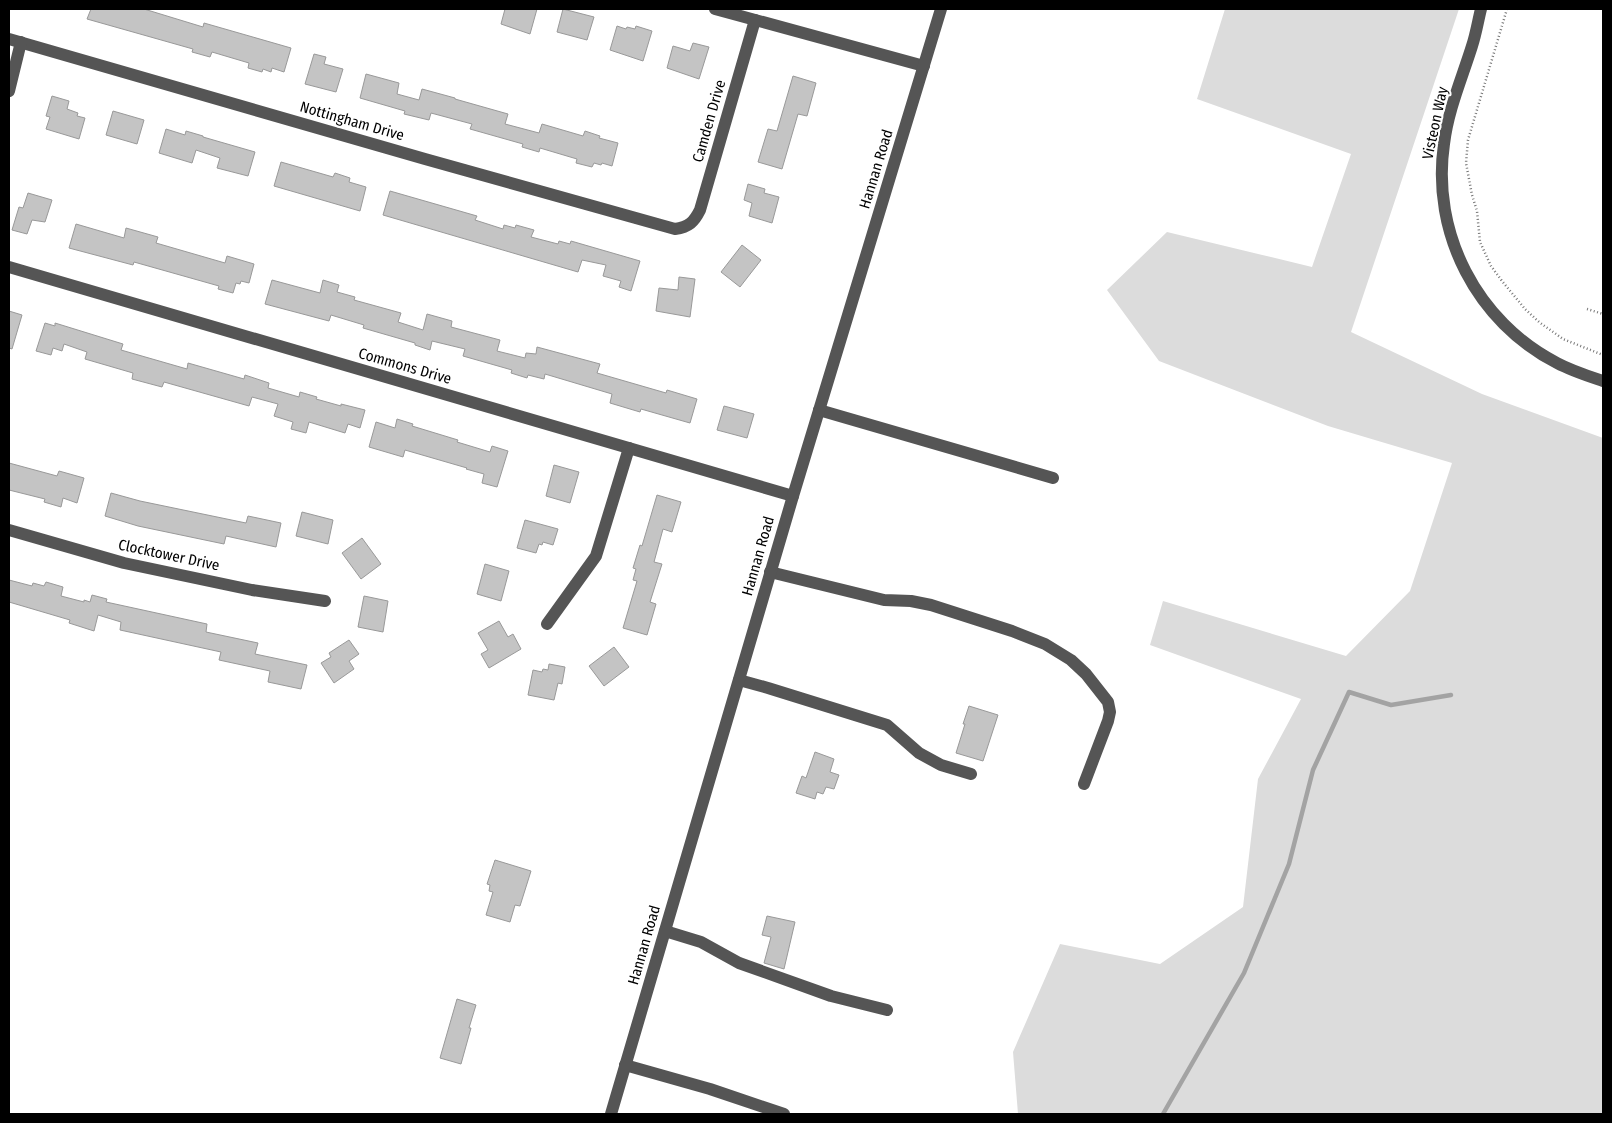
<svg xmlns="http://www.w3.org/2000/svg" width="1612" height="1123" font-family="'Fira Sans Condensed',sans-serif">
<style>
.green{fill:#dcdcdc}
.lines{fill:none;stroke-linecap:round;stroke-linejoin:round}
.stream{stroke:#a3a3a3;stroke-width:4.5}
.building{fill:#c4c4c4;stroke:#999}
.path{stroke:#777;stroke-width:2.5;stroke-dasharray:1 2.5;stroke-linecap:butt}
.minor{stroke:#555;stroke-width:12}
.labels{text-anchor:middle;stroke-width:4;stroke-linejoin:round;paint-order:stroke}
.street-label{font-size:15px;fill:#000;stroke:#fff}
</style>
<rect width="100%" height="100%" fill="#fff"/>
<path class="green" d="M1225 9H1459L1351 332 1482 394 1603 438V1114H1018L1013 1052 1060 944 1160 964 1243 907 1258 779 1301 699 1150 645 1163 601 1346 656 1410 591 1452 463 1328 426 1159 361 1107 290 1167 232 1312 267 1351 154 1197 99Z"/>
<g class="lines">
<path class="stream" d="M1163 1114 1244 973 1289 864 1313 770 1349 692 1391 705 1451 695"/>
</g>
<g class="building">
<path d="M91 9H144L203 27 204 23 291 48 284 72 272 68 271 72 263 69 262 72 248 68 249 63 212 52 210 57 192 52 193 49 87 19Z"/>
<path d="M505 9H537L530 34 501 24Z"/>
<path d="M563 9 594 17 587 40 557 32Z"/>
<path d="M617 26 626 29 627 27 635 29 636 26 652 31 643 61 610 50Z"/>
<path d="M693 43 709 47 699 79 667 68 673 46 690 51Z"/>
<path d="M314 54 326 57 324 64 343 69 336 92 305 84Z"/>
<path d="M366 74 399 83 397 94 419 100 422 89 455 98V99L508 114 505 124 539 133 542 124 583 136 585 131 600 136 599 138 618 143 612 166 602 163 601 165 594 163 592 167 576 163 577 159 540 148 539 152 522 147 523 144 470 129 472 124 431 113 429 120 404 114 405 111 360 98Z"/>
<path d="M793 76 816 83 807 116 798 114 782 169 758 162 768 129 777 131Z"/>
<path d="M52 96 69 101 67 109 78 113 77 116 85 118 79 139 46 129 50 117 46 116Z"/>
<path d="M113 111 144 120 137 144 106 135Z"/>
<path d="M166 129 185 135 186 131 203 136V137L255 152 248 176 217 168 220 158 196 150 192 163 159 153Z"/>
<path d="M281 162 333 177 335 173 350 178 349 182 366 187 360 211 274 186Z"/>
<path d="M748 184 765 189 764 193 779 197 772 223 749 216 752 203 744 200Z"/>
<path d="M390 191 477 216 475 220 503 229 504 225 515 228 516 225 534 230 531 237 558 244 559 241 570 244 571 241 640 261 631 291 619 287 621 281 603 276 606 265 582 260 578 272 383 215Z"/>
<path d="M28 193 52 200 45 222 32 220 27 234 12 230 19 207 23 208Z"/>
<path d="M76 224 124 238 126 228 158 237 156 243 225 263 227 256 254 264 249 283 241 281 240 284 236 283 233 293 218 289 219 286 134 262 133 265 69 248Z"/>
<path d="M742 245 761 260 740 287 721 272Z"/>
<path d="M679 277 695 279 690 317 656 311 659 288 678 290Z"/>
<path d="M272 280 320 293 323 280 339 285 337 292 355 297 354 300 401 313 398 322 423 330 427 314 452 321 451 327 500 340 497 351 525 358 526 353 536 354 537 347 600 364 597 373 666 393 667 390 697 399 690 423 641 409 640 412 610 403 612 394 545 374 544 379 528 375 527 378 511 373 512 370 463 356 465 349 432 341 430 350 415 345V343L363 328 364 325 331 315 329 321 265 304Z"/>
<path d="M9 311 22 315 12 349 9 348Z"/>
<path d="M45 323 55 326V323L123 344 121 350 187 369 188 363 244 379 245 375 269 383 268 388 299 397 300 392 317 397 316 399 341 406V404L365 410 360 428 348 424 345 433 309 422 306 433 291 429 293 422 274 416 278 404 252 397 249 406 164 382 162 387 132 379 133 373 85 359 87 352 64 344 62 351 53 348 51 355 36 351Z"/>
<path d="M724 406 754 414 747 438 717 430Z"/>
<path d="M397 419 413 424 412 426 458 440 457 442 490 452 492 446 508 451 497 487 482 483 484 474 466 469 467 468 405 450 403 457 369 447 376 422 395 428Z"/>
<path d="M9 463 57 476 59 471 84 478 77 503 63 498 61 507 44 502 45 499 9 490Z"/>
<path d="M554 465 579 472 570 503 546 496Z"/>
<path d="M111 493 140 501 246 523 248 516 281 523 276 547 226 536 224 544 138 526 105 516Z"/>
<path d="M657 495 681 502 672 532 663 529 654 562 662 564 650 602 656 604 647 635 623 628 637 581 633 580 636 569 633 568 640 545 642 546Z"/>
<path d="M302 512 333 520 328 544 296 536Z"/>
<path d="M525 520 558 529 553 545 543 542 542 545 539 544 536 553 517 548Z"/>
<path d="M362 538 381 564 361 579 342 553Z"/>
<path d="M485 564 509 571 501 601 477 594Z"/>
<path d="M9 580 32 586 33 583 44 586 46 582 63 587 61 596 84 602V600L90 602 92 595 107 599 106 602 207 624 206 632 258 643 255 654 307 665 301 689 268 682 270 671 219 660 221 652 120 630 121 622 98 615 94 631 69 623 70 620 9 602Z"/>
<path d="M364 596 388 601 383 632 358 627Z"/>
<path d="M499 621 508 637 513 634 521 649 489 668 481 654 488 650 478 633Z"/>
<path d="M349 640 359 654 349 661 354 669 334 683 321 663 331 657 329 653Z"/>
<path d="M614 647 629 667 604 686 589 666Z"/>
<path d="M549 664 565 667 562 684 558 683 554 700 528 695 533 670 542 672 543 669 548 670Z"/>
<path d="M969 706 998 715 983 761 956 753 965 724H963Z"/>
<path d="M815 752 834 759 830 772 839 775 834 789 826 787 823 794 817 792 815 799 796 793 802 776 806 778Z"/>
<path d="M495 860 531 871 520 906 515 905 510 922 486 915 493 892 489 891 490 885 487 884Z"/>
<path d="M767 916 795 922 784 969 764 963 771 937 762 935Z"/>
<path d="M457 999 476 1005 469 1028H471L461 1064 440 1058Z"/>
</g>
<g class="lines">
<g class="path">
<path d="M1507 9 1468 140 1466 163 1472 195 1477 211 1480 242 1491 266 1502 281 1525 309 1539 322 1563 339 1603 355"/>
<path d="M1587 309 1603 314"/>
</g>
<g class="minor">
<path d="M715 9 924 66"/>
<path d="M1481 9C1478 21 1476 34 1472 46 1462 78 1448 110 1444 144 1431 233 1477 322 1557 363 1572 371 1588 376 1603 381"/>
<path d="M9 39 425 159 675 229C689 227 694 222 700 210L755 20"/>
<path d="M9 91 21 42"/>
<path d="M9 267 793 496"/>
<path d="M819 410 1053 478"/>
<path d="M9 530 124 563 252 590 325 601"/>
<path d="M770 572 884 600 911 601 931 605 1012 631 1045 644 1071 660 1086 674 1108 702 1110 712 1108 721 1084 784"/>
<path d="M547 624 596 556 629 448"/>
<path d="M739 680 768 688 887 725 919 753 941 765 971 774"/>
<path d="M665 931 701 942 739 963 831 996 887 1010"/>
<path d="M625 1065 710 1089 784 1114"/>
<path d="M611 1114 793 496 941 9"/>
</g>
</g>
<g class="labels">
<g class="street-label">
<text transform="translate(352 121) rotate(16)" y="5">Nottingham Drive</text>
<text transform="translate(709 121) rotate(-74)" y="5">Camden Drive</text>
<text transform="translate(1435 123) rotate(-78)" y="5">Visteon Way</text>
<text transform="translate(876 169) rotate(-73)" y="5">Hannan Road</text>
<text transform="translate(405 366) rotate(16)" y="5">Commons Drive</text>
<text transform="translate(169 555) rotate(12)" y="5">Clocktower Drive</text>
<text transform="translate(758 556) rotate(-74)" y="5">Hannan Road</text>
<text transform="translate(644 945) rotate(-74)" y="5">Hannan Road</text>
</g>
</g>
<rect width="1612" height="1123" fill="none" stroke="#000000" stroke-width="20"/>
</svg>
